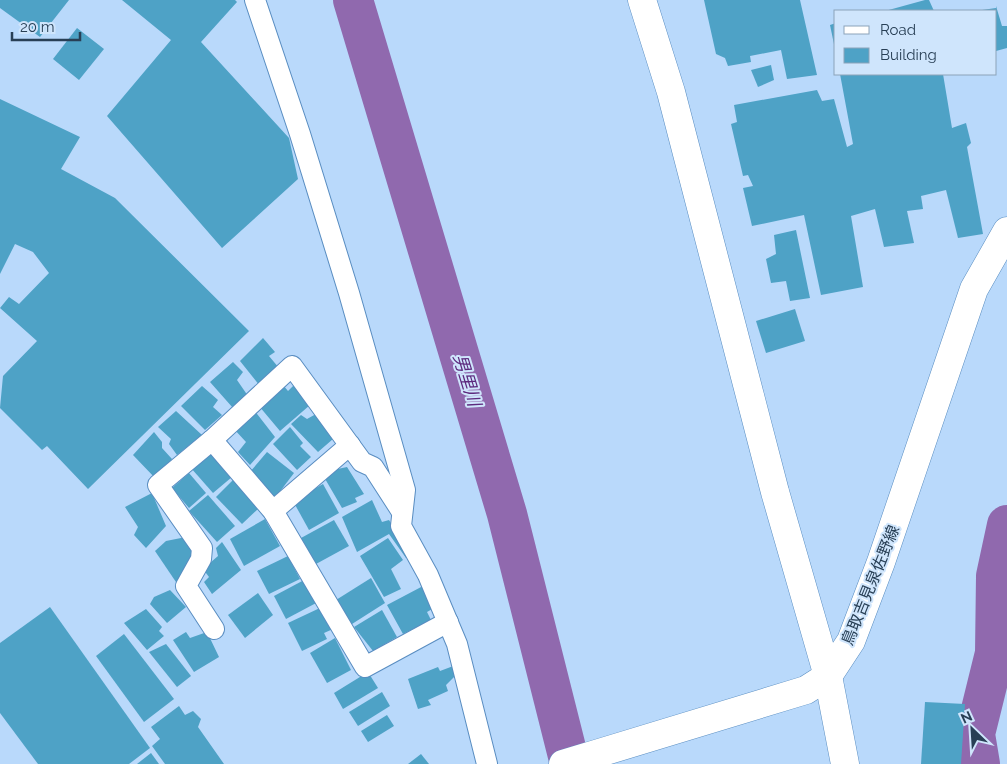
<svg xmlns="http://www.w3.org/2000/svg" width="1007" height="764" font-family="Raleway,'Noto Sans JP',sans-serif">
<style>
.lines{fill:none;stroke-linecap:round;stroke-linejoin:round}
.river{stroke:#9069ae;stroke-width:40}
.building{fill:#4ea2c6}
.street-casing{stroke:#598dc1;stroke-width:22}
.secondary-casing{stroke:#598dc1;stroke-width:29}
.street{stroke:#fff;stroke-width:20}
.secondary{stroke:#fff;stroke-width:28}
.labels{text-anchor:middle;stroke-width:4;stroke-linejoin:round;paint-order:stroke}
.street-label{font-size:16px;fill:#283f55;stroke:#cfe5fc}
.water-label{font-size:18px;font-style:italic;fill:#5d2a7e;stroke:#cfe5fc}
</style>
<rect width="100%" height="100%" fill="#b9d9fb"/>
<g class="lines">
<g class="river">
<path d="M353 0 507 514 570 764"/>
<path d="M980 764 975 734 995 653 996 576 1007 525"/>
</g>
</g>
<g class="building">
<path d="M0 0H69L40 37 0 8Z"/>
<path d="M122 0H235L237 2 201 42 289 138 298 179 222 248 107 116 171 40Z"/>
<path d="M704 0H800L817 75 787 79 781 50 750 56 751 62 728 66 725 58 716 54Z"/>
<path d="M925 0H929L934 11H885Z"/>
<path d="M996 6 1002 26H1007V48L996 51V11L982 10 996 8Z"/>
<path d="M836 23V49H835L830 25Z"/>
<path d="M77 28 104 49 79 80 53 59Z"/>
<path d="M771 65 774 80 758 87 751 70Z"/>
<path d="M840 74H943L952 128 966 123 971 143 967 147 983 234 958 238 946 190 921 196 923 209 907 211 914 243 884 247 875 209 851 216 863 287 821 295 804 215 752 226 743 188 753 186 748 175 743 176 731 124 737 122 734 105 817 90 822 101 834 99 847 147 853 144Z"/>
<path d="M0 99 80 137 61 169 115 198 249 331 88 489 47 446 42 450 0 408 3 376 37 341 0 308 9 297 19 304 49 273 33 252 15 244 0 274Z"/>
<path d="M796 230 810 298 790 301 786 281 771 283 766 259 776 254 774 235Z"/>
<path d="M795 309 805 341 766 353 756 321Z"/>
<path d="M263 338 275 352 269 356 279 368 260 386 240 361Z"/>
<path d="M233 362 243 372 237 380 248 396 233 408 210 382Z"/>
<path d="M283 385 288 391 294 385 310 405 280 431 259 406Z"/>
<path d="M202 386 218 400 213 407 222 415 205 430 181 406Z"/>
<path d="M254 410 275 437 250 465 238 452 246 442 234 429Z"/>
<path d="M176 411 202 435 177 455 169 444 171 439 158 427Z"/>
<path d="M316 414 333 439 318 452 291 424 301 415 307 419Z"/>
<path d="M290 427 303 443 300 446 311 457 297 470 273 444Z"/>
<path d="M154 432 162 442V448L172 459 156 479 133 455Z"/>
<path d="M210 452 232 477 213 493 191 468Z"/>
<path d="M267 452 294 473 275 498 250 472Z"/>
<path d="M347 467 364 494 355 498 357 502 342 508 324 477 333 470Z"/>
<path d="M189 473 206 493 189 508 172 488Z"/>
<path d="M233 480 259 508 242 524 216 497Z"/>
<path d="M323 484 339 513 309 530 293 501Z"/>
<path d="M152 493 166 526 146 548 134 535 138 527 125 507Z"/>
<path d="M208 495 235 526 217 542 189 511Z"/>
<path d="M372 500 382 522 389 520 412 556 406 558 389 534 357 552 342 517Z"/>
<path d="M265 519 280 546 244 566 230 539Z"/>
<path d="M334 520 349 546 316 564 301 538Z"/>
<path d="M186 537 196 553 178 585 155 551 166 541Z"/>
<path d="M388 538 403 560 391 569 401 589 384 597 360 556Z"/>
<path d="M222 542 241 570 212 594 204 582 209 577 203 569 218 556 216 548Z"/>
<path d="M288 556 300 579 269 594 257 571Z"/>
<path d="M371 578 385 603 352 624 336 600Z"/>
<path d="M306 579 318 602 286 619 274 596Z"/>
<path d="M423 586 434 608 427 612 431 620 403 634 387 605Z"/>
<path d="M170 590 186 607 167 623 150 604 154 597Z"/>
<path d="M258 593 273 615 245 638 228 615Z"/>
<path d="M50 607 150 748 129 764H38L0 713V643Z"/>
<path d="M322 607 333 629 324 633 327 639 302 651 288 623Z"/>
<path d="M146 609 162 627 159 631 164 636 147 650 124 623Z"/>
<path d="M382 610 397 637 373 651 354 627Z"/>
<path d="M186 632 190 638 207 632 219 657 194 672 173 640Z"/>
<path d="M124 634 174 699 144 722 96 656Z"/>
<path d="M335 638 351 670 327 683 310 653Z"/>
<path d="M166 644 191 676 177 687 149 652Z"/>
<path d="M456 665 455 676 446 685 448 691 428 700 431 705 418 709 408 679 438 667 440 671Z"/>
<path d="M368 672 378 688 343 709 334 693Z"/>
<path d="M382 692 390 706 358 726 349 712Z"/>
<path d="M925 702 965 704 961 764H921Z"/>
<path d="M179 706 185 715 193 711 201 719 198 727 224 764H165L152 746 160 739 151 727Z"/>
<path d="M387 715 394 726 368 742 361 731Z"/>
<path d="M151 753 159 764H137Z"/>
<path d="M421 754 429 764H408Z"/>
</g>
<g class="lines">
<defs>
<g id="street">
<path d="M255 0 300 134 349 293 405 490 401 526 428 575 457 644 487 764"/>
<path d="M212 440 273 511 365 667 448 622"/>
<path d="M273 511 350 445"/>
<path d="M214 629 186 586 201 559 202 548 158 485 212 440 292 366 362 462 373 467 402 512"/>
</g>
<g id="secondary">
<path d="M642 0 671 92 775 492 828 676 845 764"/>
<path d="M563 764 806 690 828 676 851 641 881 562 974 289 1007 231"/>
</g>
</defs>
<use href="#street" class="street-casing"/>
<use href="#secondary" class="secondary-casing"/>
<use href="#street" class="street"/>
<use href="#secondary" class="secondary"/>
</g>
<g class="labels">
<g class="street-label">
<text transform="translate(870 585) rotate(-68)" y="6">鳥取吉見泉佐野線</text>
</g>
<g class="water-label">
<text transform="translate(467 380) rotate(73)" y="6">男里川</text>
</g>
</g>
<rect x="834" y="10" width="162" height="65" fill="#cfe5fc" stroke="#8ca3b9"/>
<rect x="844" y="26" width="25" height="8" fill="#ffffff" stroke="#8ca3b9"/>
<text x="880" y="35" font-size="15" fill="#283f55">Road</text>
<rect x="844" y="48" width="25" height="15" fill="#4ea2c6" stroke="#8ca3b9"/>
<text x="880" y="60" font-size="15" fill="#283f55">Building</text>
<g transform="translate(972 729) rotate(335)" stroke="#cfe5fc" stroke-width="4" paint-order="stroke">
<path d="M0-4L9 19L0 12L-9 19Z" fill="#283f55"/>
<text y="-8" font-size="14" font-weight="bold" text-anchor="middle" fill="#283f55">N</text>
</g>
<path d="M12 32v8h68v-8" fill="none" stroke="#283f55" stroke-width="2.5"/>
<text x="20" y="32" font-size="15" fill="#283f55" stroke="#cfe5fc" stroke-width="4" paint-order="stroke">20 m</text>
</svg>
